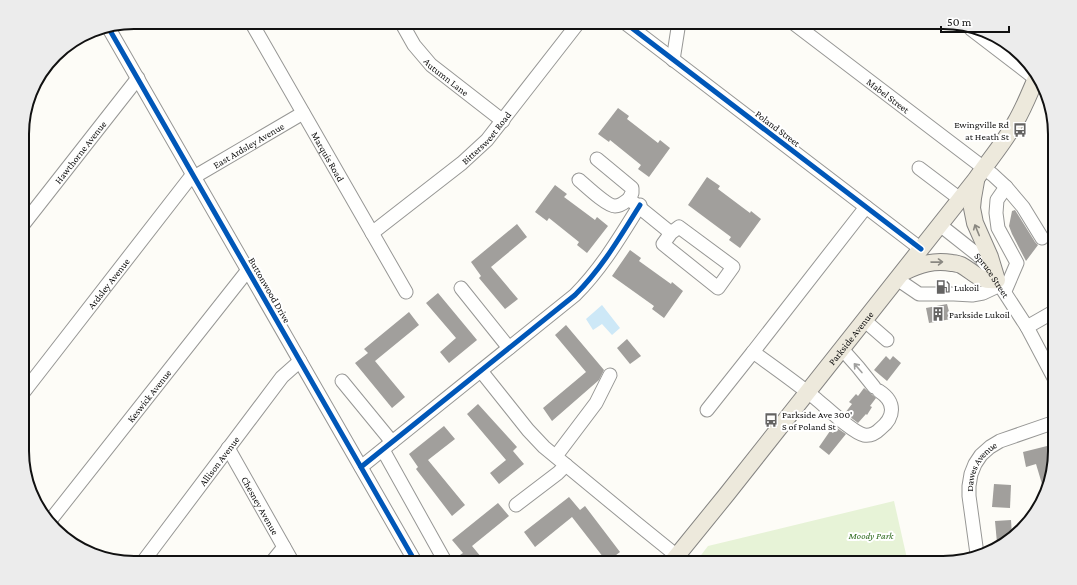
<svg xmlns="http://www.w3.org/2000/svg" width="1077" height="585" font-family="'Crimson Pro',serif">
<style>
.green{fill:#e7f3d7}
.water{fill:#cde8f7}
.building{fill:#a19f9c}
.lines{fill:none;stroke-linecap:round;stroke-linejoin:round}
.minor-casing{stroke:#979795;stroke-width:15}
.major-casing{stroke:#858482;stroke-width:18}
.minor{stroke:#fffffe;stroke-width:13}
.major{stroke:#ede9dc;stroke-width:16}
.cycleway-casing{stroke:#fff;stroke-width:8}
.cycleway{stroke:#0057b8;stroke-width:5}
.oneway{stroke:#8a8881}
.oneway2{stroke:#a0a09f}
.labels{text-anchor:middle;stroke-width:4;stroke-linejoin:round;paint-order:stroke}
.street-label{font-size:10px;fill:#111;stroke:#fff}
.poi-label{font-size:10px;fill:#111;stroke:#fff;text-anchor:start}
.park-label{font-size:10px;font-style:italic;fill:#2f6b1f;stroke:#fff}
.rim{fill:none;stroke:#111;stroke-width:2}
</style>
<rect width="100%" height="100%" fill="#fdfcf7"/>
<path class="green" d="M894 501 908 563H695L708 546Z"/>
<path class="water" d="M602 305 620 328 612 335 602 324 593 330 586 319Z"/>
<g class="building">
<path d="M618 108 629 116 627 119 658 143 660 140 670 148 649 177 638 169 641 165 610 140 609 142 598 134Z"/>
<path d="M707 177 720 186 718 189 750 213 751 211 761 219 740 248 729 240 731 237 688 205Z"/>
<path d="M555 185 567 194 564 197 595 220 597 217 608 226 587 253 577 245 579 242 549 218 547 221 535 212Z"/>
<path d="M1015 210 1035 242 1038 245 1026 261 1012 234 1009 226 1012 211Z"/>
<path d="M517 224 527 237 491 267 518 299 505 309 479 278 481 276 471 262Z"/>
<path d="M630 250 641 258 639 261 671 284 672 282 683 291 664 318 652 309 654 306 612 276Z"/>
<path d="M438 293 477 340 449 363 440 352 456 338 426 303Z"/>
<path d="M947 304 951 319 929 323 926 308Z"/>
<path d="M409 312 419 325 375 361 405 397 392 408 355 363 368 353 364 349Z"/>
<path d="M566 325 604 370 599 380 552 421 543 408 586 372 555 335Z"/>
<path d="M627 339 641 356 630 364 617 348Z"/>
<path d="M886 356 890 360 893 356 901 363 887 381 874 370Z"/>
<path d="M864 388 876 398 870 406 872 407 867 415 866 414 858 423 845 413 852 404 849 402 856 394 858 396Z"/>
<path d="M478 404 517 447 513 451 524 464 499 484 490 473 506 460 467 414Z"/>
<path d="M444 426 455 439 428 460 465 505 452 516 416 469 418 467 409 454Z"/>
<path d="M837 428 846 434 829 455 819 447 830 431 833 433Z"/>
<path d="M1047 446 1052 464 1045 494 1036 464 1026 467 1023 452Z"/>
<path d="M994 484 1011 485 1010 508 992 507Z"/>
<path d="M569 497 580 510 585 506 620 552 607 562 572 517 535 547 524 532Z"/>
<path d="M498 503 509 516 472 546 486 563H466L460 555 463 553 452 540Z"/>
<path d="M1011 520 1012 536 1007 542 997 543 995 521Z"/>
</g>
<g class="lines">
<defs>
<g id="minor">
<path id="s1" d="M251 22 406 292"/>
<path id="s2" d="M401 22 414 45 431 65 503 121"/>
<path d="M624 22 921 249"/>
<path id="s3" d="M792 22 993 175 1006 187 1023 207 1042 238"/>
<path d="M108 27 416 563"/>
<path d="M971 29 1036 79"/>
<path d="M673 60 679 22"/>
<path d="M597 159 632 188V193L629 199 671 233 679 227 733 267 718 288 663 244 671 233"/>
<path d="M919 168 960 199"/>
<path id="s4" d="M194 177 303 113"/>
<path d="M579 180C586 186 607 206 615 206 621 206 625 202 629 199"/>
<path d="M866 207 753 352C774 367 795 382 815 398 825 406 853 433 864 435 870 436 876 433 880 429 895 417 896 402 879 391"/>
<path id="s5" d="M940 225 978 255 988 267 1027 327 1055 380"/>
<path id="s6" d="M22 226 138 78"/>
<path id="s7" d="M372 233 462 163 487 140 579 22"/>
<path d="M897 279 919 294H954L972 295 983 293 1000 285"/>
<path d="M461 288 509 348"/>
<path d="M1005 291 1017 263 998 228 996 213 997 200 1006 187"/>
<path d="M864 320 887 340"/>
<path d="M1027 327 1055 311"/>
<path d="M842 349 858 367 874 387"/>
<path d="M481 371 528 430 544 447 635 522 677 556"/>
<path d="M342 381 392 442"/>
<path id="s8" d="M23 393 193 174"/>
<path d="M707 410 753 352"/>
<path id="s9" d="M228 448 293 563"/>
<path d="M383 450 446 563"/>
<path d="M556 456 596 403 610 375"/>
<path d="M361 467 575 295C602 268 620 237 640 205"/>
<path d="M516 505 558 473 566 465"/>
<path id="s10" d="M49 522 248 270"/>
<path id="s11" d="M977 554 969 496V486L971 474 975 464 981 455 990 447 1000 441 1055 422"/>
<path id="s12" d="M142 563 282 377 300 361"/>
<path d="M271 563 284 547"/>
</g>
<g id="major">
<path d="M904 272C920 264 934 260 952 263 955 263 958 264 961 265 974 272 979 282 997 280L990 257 975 223 972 208 973 198 976 181"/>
<path id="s13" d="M671 563 727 494 976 179C989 160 1004 143 1015 123 1024 108 1030 92 1037 76"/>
</g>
</defs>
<use href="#minor" class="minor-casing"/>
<use href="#major" class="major-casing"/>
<use href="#minor" class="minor"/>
<use href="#major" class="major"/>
<defs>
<g id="cycleway">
<path d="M624 22 921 249"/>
<path d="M108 27 416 563"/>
<path d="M361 467 575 295C602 268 620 237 640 205"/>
</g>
</defs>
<use href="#cycleway" class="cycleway-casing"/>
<use href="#cycleway" class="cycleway"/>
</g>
<defs><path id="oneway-shaft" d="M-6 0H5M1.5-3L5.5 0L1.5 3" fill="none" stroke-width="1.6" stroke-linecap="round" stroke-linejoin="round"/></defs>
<g class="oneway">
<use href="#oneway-shaft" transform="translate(977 230) rotate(-112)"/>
<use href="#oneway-shaft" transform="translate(937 262) rotate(-1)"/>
</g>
<use class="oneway2" href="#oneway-shaft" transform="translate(858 368) rotate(-131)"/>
<defs>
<symbol id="bus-bare" viewBox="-9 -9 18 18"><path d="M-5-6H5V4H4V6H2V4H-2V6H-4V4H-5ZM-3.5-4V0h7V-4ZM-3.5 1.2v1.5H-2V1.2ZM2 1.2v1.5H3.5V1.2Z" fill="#646362" stroke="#fff" stroke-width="2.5" paint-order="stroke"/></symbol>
<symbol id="fuel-bare" viewBox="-9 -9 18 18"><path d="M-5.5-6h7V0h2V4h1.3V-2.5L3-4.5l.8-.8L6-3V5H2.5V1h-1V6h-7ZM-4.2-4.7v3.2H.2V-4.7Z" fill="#646362" stroke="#fff" stroke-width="2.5" paint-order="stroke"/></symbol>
<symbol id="building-bare" viewBox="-9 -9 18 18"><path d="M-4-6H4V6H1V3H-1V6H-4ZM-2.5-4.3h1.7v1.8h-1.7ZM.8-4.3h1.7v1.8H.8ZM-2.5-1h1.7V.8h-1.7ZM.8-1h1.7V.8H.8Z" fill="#646362" stroke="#fff" stroke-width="2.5" paint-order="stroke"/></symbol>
</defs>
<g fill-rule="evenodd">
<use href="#bus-bare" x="1010" y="120" width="20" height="20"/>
<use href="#fuel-bare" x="933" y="277" width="20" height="20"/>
<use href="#building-bare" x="928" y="304" width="20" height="20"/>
<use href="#bus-bare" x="761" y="410" width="20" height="20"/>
</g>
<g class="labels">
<g class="street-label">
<text dy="4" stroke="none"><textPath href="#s2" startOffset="72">Autumn Lane</textPath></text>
<text dy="4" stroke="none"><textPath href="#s3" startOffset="121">Mabel Street</textPath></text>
<text transform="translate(778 128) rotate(37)" y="4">Poland Street</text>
<text dy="4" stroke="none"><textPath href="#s7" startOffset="149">Bittersweet Road</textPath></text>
<text dy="4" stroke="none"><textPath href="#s4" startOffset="63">East Ardsley Avenue</textPath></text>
<text dy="4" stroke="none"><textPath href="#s6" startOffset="94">Hawthorne Avenue</textPath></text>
<text dy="4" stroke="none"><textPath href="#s1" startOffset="155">Marquis Road</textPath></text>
<text dy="4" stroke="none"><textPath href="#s5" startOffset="73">Spruce Street</textPath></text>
<text dy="4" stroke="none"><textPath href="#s8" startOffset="139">Ardsley Avenue</textPath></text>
<text transform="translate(270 290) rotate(60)" y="4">Buttonwood Drive</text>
<text dy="4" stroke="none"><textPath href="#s13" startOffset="288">Parkside Avenue</textPath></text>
<text dy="4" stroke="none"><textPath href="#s10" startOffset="161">Keswick Avenue</textPath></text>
<text dy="4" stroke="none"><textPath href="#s12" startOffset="128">Allison Avenue</textPath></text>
<text dy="4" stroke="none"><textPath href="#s11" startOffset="92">Dawes Avenue</textPath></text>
<text dy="4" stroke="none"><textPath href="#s9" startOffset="66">Chesney Avenue</textPath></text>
</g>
<g class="poi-label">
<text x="1009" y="128" text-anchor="end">Ewingville Rd<tspan x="1009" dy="12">at Heath St</tspan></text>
<text x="954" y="291">Lukoil</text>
<text x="949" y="318">Parkside Lukoil</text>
<text x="782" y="418">Parkside Ave 300'<tspan x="782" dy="12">S of Poland St</tspan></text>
</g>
<g class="park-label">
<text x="871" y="539">Moody Park</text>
</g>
</g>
<path d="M0 0H1077V585H0ZM134 29H943A105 105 0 0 1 1048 134V451A105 105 0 0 1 943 556H134A105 105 0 0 1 29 451V134A105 105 0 0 1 134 29Z" fill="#ececec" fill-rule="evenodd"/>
<path class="rim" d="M134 29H943A105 105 0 0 1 1048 134V451A105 105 0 0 1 943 556H134A105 105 0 0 1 29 451V134A105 105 0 0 1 134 29Z"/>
<path d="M941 26v6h68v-6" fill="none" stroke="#111111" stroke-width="2"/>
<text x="947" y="26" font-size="12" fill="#111111" stroke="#ffffff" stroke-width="3" paint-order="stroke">50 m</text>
</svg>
